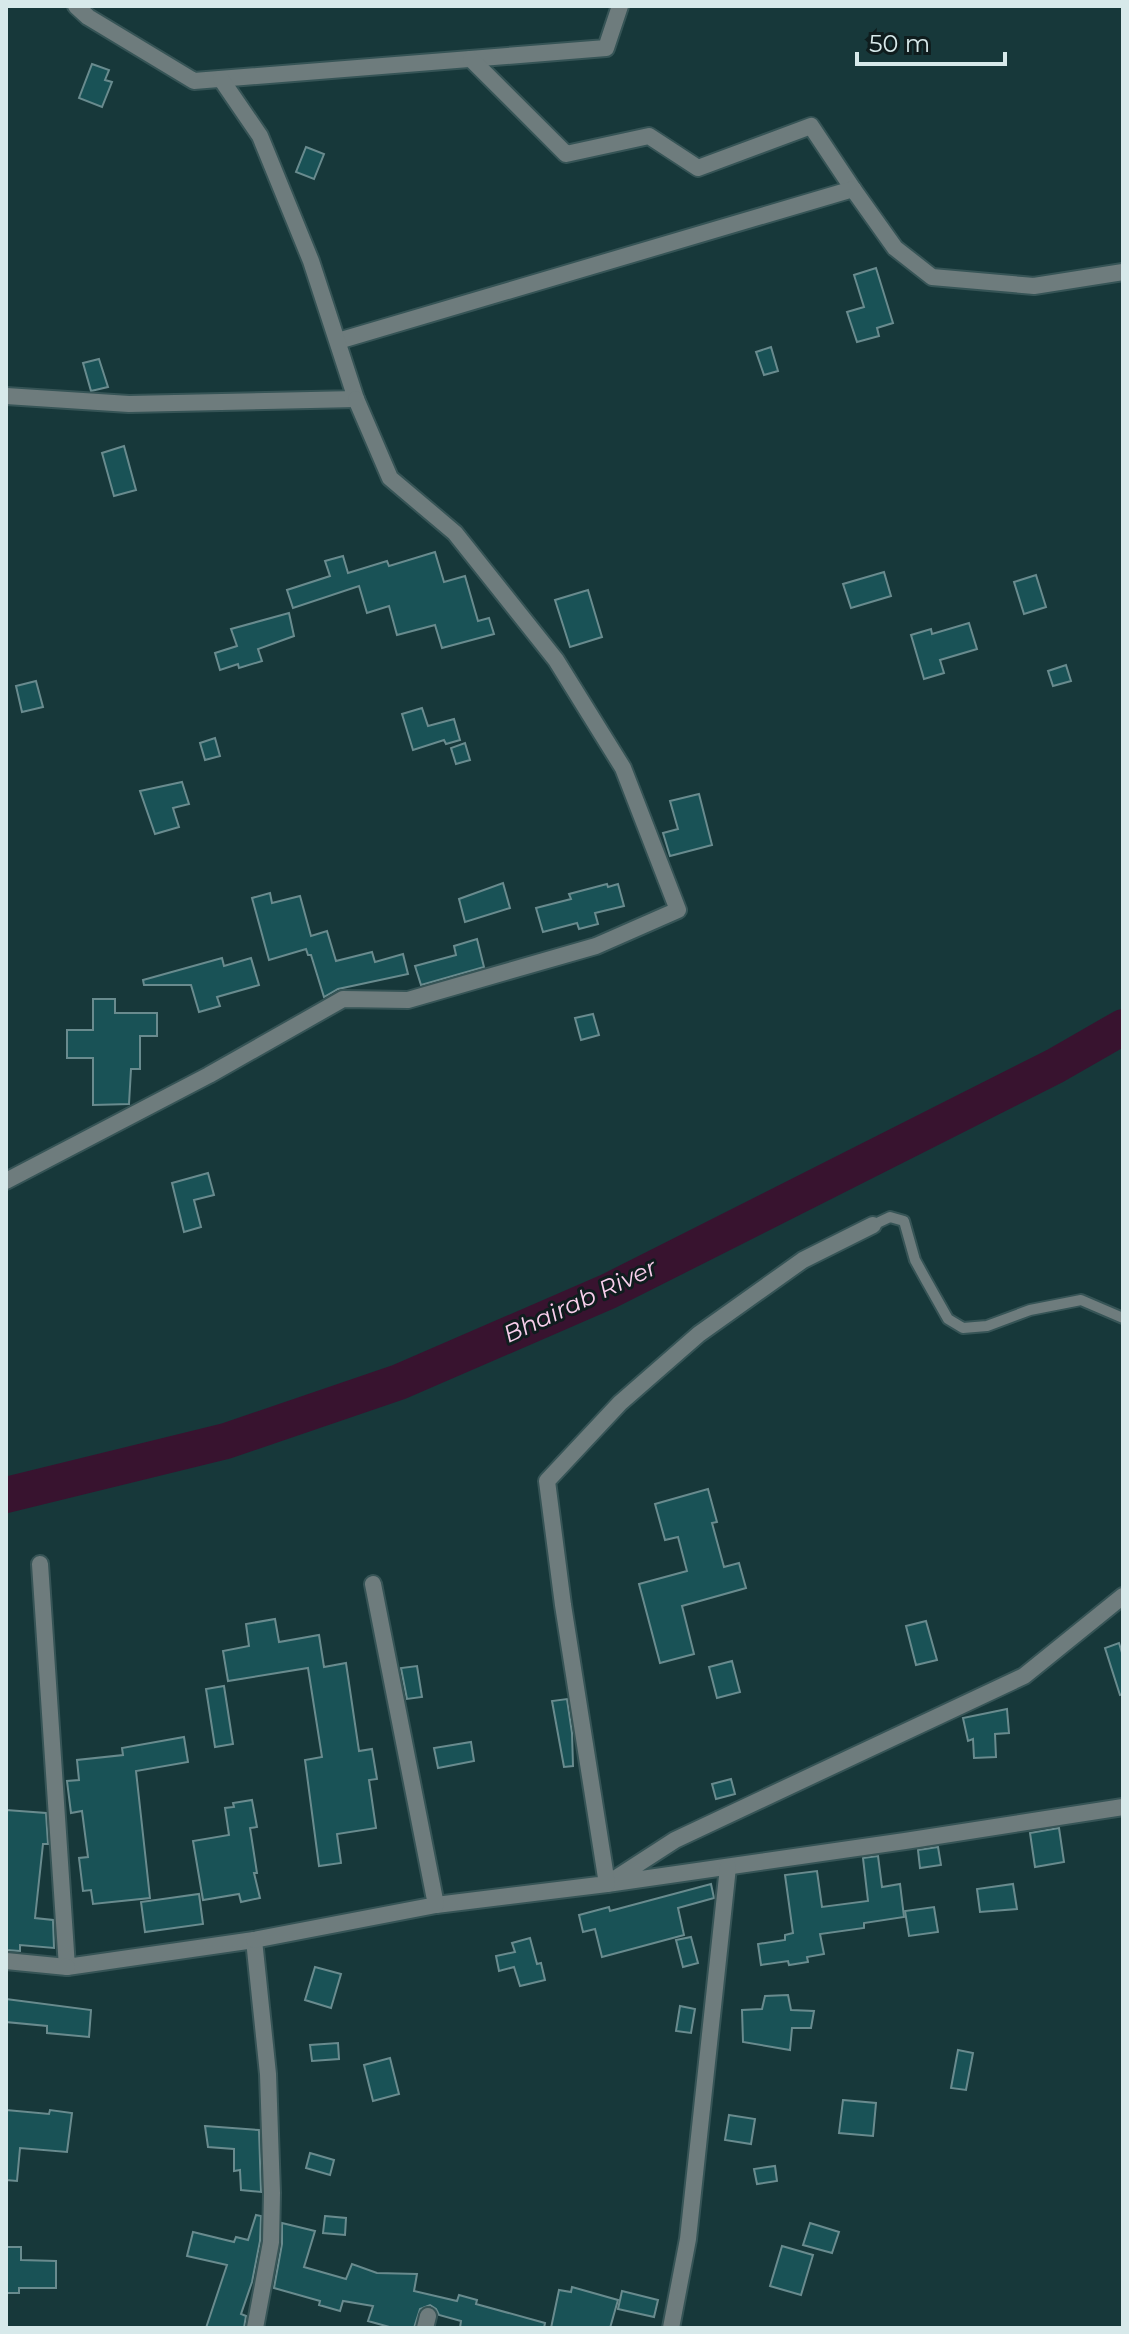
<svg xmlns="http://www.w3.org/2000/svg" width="1129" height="2334" font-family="Montserrat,sans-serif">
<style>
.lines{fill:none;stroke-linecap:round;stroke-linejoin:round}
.river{stroke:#38132f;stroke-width:36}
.building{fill:#195256;stroke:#698b8e;stroke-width:2}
.service-casing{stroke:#365456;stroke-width:14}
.minor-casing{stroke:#365456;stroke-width:20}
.service{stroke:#6e7c7d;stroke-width:10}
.minor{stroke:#6e7c7d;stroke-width:16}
.labels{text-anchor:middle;stroke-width:6;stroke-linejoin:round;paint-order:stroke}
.water-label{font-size:24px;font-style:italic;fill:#f9cfec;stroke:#0f1d1e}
</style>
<rect width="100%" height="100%" fill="#17383a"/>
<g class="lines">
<path class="river" d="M6 1495 226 1441 399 1382 609 1291 1055 1066 1123 1027"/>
</g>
<g class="building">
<path d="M92 64 109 70 105 80 112 82 102 107 79 98Z"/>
<path d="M306 147 324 154 314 179 296 172Z"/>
<path d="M876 268 893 323 877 328 879 336 857 342 847 312 864 307 854 275Z"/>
<path d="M771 347 778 371 764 375 756 352Z"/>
<path d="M99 359 108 387 91 391 83 363Z"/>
<path d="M124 446 136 490 114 496 102 453Z"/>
<path d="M435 552 444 582 465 576 478 621 489 618 494 634 442 648 435 625 397 635 389 606 367 613 359 586 293 608 287 590 330 576 325 561 343 556 348 573 387 561 389 566Z"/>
<path d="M884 572 891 596 851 608 843 584Z"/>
<path d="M1036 575 1046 607 1024 614 1014 582Z"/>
<path d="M588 590 602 637 570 647 555 600Z"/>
<path d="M289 613 294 636 258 649 262 661 239 668 238 664 220 670 215 653 237 646 231 629Z"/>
<path d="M969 623 977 649 940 660 944 673 924 679 911 635 931 629 932 634Z"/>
<path d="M1066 665 1071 681 1053 686 1048 671Z"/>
<path d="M36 681 43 707 22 712 16 686Z"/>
<path d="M422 708 428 726 454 719 460 740 446 744 444 740 413 750 402 714Z"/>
<path d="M215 738 220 756 205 760 200 743Z"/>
<path d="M465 743 470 760 456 764 451 748Z"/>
<path d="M182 782 189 804 173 808 179 827 155 834 140 791Z"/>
<path d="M699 794 712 845 670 856 663 833 678 829 670 801Z"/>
<path d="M503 883 510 908 465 922 459 899Z"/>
<path d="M607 884 608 887 618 884 624 906 595 913 598 924 579 929 577 923 543 932 536 908 571 899 569 894Z"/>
<path d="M270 893 272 903 300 896 311 936 327 931 336 961 372 952 375 962 403 954 408 974 338 989 324 997 311 955H308L306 949 269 960 252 898Z"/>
<path d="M477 939 484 967 421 985 415 966 456 955 454 946Z"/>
<path d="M222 958 224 966 251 958 259 985 217 997 220 1006 199 1012 191 985H144L143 980Z"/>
<path d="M93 999H115V1013H157V1036H140V1069H131L129 1104 93 1105V1058H67V1030H93Z"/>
<path d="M593 1014 599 1035 581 1040 575 1018Z"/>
<path d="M208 1173 214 1195 194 1200 201 1227 184 1232 172 1183Z"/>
<path d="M708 1489 717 1522 712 1523 724 1567 739 1563 746 1588 682 1606 694 1654 660 1663 639 1584 687 1571 678 1537 665 1540 655 1504Z"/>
<path d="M275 1619 279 1642 319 1635 324 1667 346 1663 359 1751 372 1749 377 1779 369 1780 376 1828 337 1834 341 1863 319 1866 305 1760 322 1757 308 1668 228 1681 223 1651 249 1646 246 1624Z"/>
<path d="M926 1621 937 1660 916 1665 906 1626Z"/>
<path d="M1119 1643 1123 1656V1694L1120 1695 1105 1648Z"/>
<path d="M732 1661 740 1692 717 1698 709 1667Z"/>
<path d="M417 1666 422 1697 407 1699 401 1668Z"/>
<path d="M224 1686 233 1744 215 1747 206 1689Z"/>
<path d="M567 1699 572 1733 573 1766 564 1767 552 1701Z"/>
<path d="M1007 1709 1009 1733 995 1734 996 1757 974 1758 973 1739 968 1741 963 1718Z"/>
<path d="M184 1737 188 1762 136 1771 150 1898 93 1904 91 1890 83 1891 79 1858 88 1857 82 1811 71 1813 67 1781 79 1780 77 1760 123 1755 122 1748Z"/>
<path d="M471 1742 474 1761 438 1768 434 1748Z"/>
<path d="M731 1779 735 1794 716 1799 712 1784Z"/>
<path d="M252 1800 257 1827 250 1828 257 1873H254L260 1898 241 1902 239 1894 203 1900 193 1841 229 1835 225 1808 234 1807 233 1803Z"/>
<path d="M6 1810 46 1813 48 1844H43L35 1918 53 1920 54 1948 20 1945V1951L6 1950Z"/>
<path d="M1059 1828 1064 1862 1035 1867 1030 1833Z"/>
<path d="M938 1847 941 1865 920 1868 918 1850Z"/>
<path d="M878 1856 882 1887 900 1884 904 1917 864 1923V1928L820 1934 824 1954 807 1957 808 1962 789 1965 788 1961 761 1965 758 1944 785 1940V1935L793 1933 785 1875 817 1871 822 1907 868 1901 863 1858Z"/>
<path d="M711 1884 714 1898 678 1908 684 1935 602 1957 595 1929 583 1932 579 1915 609 1907 610 1911Z"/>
<path d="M1013 1884 1017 1909 980 1912 977 1889Z"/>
<path d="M199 1894 203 1924 145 1932 141 1902Z"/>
<path d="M934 1907 938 1932 909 1936 905 1911Z"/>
<path d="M691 1937 698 1963 683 1967 676 1940Z"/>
<path d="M530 1938 537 1964 541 1963 545 1980 520 1986 514 1967 499 1971 496 1956 515 1952 512 1943Z"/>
<path d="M315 1967 341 1974 331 2008 305 2000Z"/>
<path d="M788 1995 791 2010 814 2011 811 2028H792L790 2050 743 2042 742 2010 762 2009 765 1996Z"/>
<path d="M6 1999 91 2010 89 2037 47 2033V2026L6 2022Z"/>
<path d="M680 2006 695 2009 691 2033 676 2031Z"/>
<path d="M338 2043 339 2059 312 2061 310 2045Z"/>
<path d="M958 2050 973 2053 966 2090 951 2088Z"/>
<path d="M390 2058 399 2094 373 2101 364 2065Z"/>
<path d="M843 2100 876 2103 873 2136 839 2133Z"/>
<path d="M6 2110 49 2114 50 2110 72 2113 67 2152 20 2148 17 2181 6 2180Z"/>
<path d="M729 2115 755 2119 751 2144 725 2140Z"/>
<path d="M205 2126 259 2130 261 2192 241 2190 240 2170 234 2171V2149L208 2147Z"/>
<path d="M310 2153 334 2160 330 2175 306 2168Z"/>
<path d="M775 2166 777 2181 757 2184 754 2169Z"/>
<path d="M256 2215 261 2216 260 2241 252 2282 241 2314 246 2316 244 2328H206L227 2265 187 2256 193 2232 234 2242 236 2237 248 2240Z"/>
<path d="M325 2216 346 2218 345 2235 323 2233Z"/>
<path d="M282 2223 315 2231 304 2267 346 2279 352 2264 377 2273 417 2274 414 2291 457 2301 459 2295 477 2300 476 2304 545 2323 544 2328H460L461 2321 439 2315 436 2309 430 2305 420 2309 414 2328H393L368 2321 373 2306 343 2301 340 2311 319 2305 320 2301 274 2288 282 2244Z"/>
<path d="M810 2223 839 2232 832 2253 803 2245Z"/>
<path d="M782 2246 813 2255 801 2295 770 2286Z"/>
<path d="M6 2247H21V2260L56 2261V2288H19V2293H6Z"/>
<path d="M572 2287 618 2300 610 2328H551L559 2290 571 2292Z"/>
<path d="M622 2291 658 2300 654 2317 618 2309Z"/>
</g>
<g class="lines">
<defs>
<path id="service" d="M873 1225 890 1217 904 1221 915 1260 926 1280 948 1319 963 1328 987 1326 1030 1310 1081 1300 1123 1318"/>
<g id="minor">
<path d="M76 6 88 17 194 81 606 48 620 6"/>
<path d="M471 59 566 154 649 136 698 168 811 126 853 189"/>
<path d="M338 341 853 189 895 248 932 277 1034 286 1123 272"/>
<path d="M6 396 129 404 356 399 311 261 260 136 221 79"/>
<path d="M6 1181 209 1075 343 999 408 1000 596 946 678 910 623 768 556 660 455 533 390 478 356 399"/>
<path d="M40 1564 67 1967 254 1940 268 2074 272 2193 271 2242 255 2328"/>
<path d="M1123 1596 1024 1676 675 1840 607 1884 905 1841 1123 1807"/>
<path d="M436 1905 607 1884 563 1605 547 1481 620 1403 699 1334 803 1260 873 1225"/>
<path d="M254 1940 436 1905 373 1584"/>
<path d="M6 1961 67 1967"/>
<path d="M425 2328 428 2316"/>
<path d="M671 2328 688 2239 728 1867"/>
</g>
</defs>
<use href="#service" class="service-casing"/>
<use href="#minor" class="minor-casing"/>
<use href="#service" class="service"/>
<use href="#minor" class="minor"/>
</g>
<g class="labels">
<g class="water-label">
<text transform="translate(580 1301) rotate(-25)" y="8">Bhairab River</text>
</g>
</g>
<rect width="1129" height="2334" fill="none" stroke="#d7e9ea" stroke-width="16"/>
<path d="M857 52v12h148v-12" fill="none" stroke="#d7e9ea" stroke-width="4"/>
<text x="869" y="52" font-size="24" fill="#d7e9ea" stroke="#0f1d1e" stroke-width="6" paint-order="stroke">50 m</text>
</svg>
